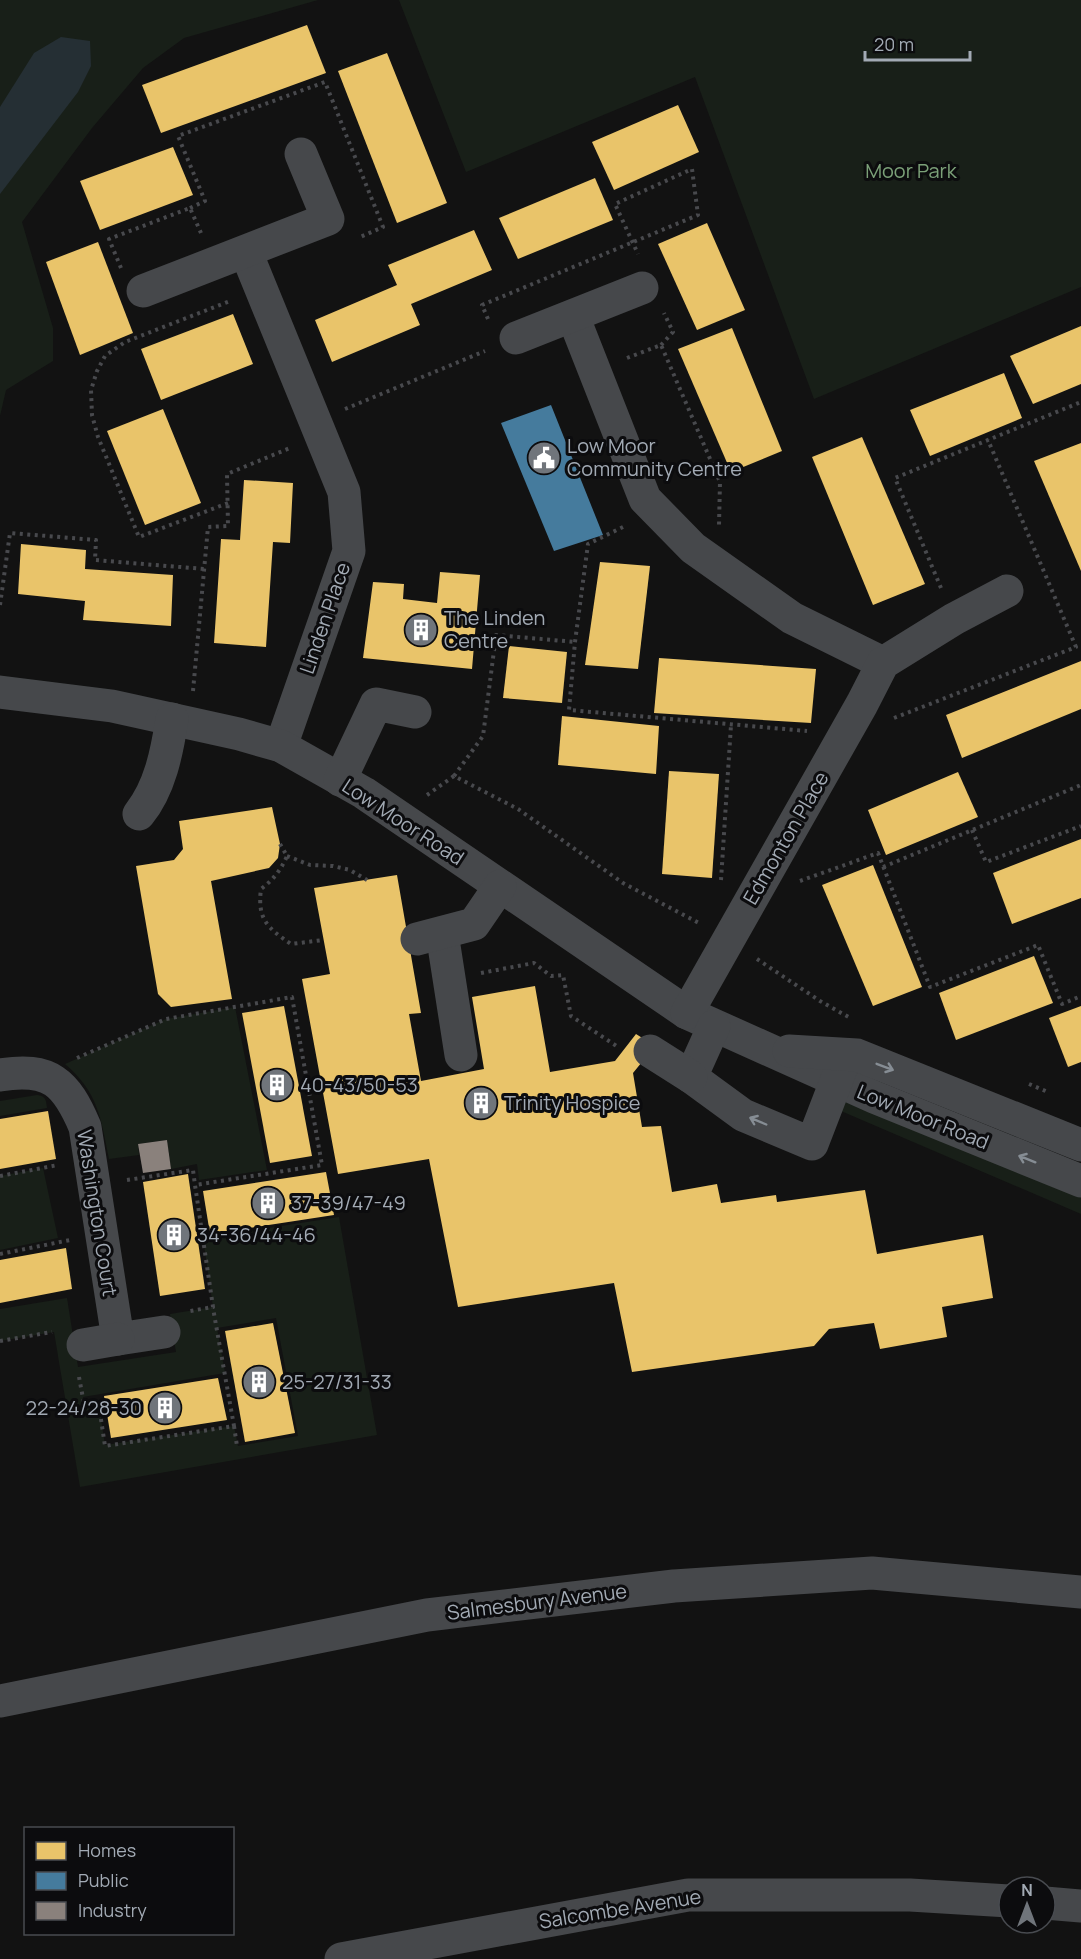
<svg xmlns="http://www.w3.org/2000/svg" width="1081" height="1959" font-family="Manrope,sans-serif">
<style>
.green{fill:#181f18;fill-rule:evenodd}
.water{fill:#252f34}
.homes{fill:#e9c46a}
.public{fill:#457b9d}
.industry{fill:#8a817c}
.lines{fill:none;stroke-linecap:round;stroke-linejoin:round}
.path{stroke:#48494d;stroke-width:4;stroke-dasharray:3 4.5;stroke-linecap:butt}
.minor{stroke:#46484b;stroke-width:33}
.oneway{stroke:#868d94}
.labels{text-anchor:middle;stroke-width:6;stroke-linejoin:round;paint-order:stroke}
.park-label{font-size:20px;fill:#7ba078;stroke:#0c0c0e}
.poi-label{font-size:20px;fill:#a2aab4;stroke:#0c0c0e;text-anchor:start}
.street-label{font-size:20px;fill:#a2aab4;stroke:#0c0c0e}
</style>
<rect width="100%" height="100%" fill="#121212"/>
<g class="green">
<path d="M0 0H318L184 38 143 68 92 128 22 222 53 328V361L6 390 0 416Z"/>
<path d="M399 0H1081V287L814 399 695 77 466 172Z"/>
<path d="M235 1007 267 1170 199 1180 197 1164 171 1169 167 1140 138 1144 139 1155 109 1159C101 1118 98 1092 65 1064L166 1019Z"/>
<path d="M852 1087 1081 1181V1214L841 1111Z"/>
<path d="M37 1095C46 1096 46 1100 47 1108L0 1116V1101Z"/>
<path d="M43 1168 58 1238 0 1250V1176Z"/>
<path d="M339 1217 377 1435 80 1487 54 1332 0 1341V1309L67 1298 78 1367 176 1352 170 1314 213 1307 203 1238ZM276 1318 298 1436 238 1446 234 1426 105 1445 99 1406 85 1408 83 1397 225 1373 217 1328Z"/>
</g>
<path class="water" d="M61 37 90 41 91 66 78 92 0 194V107L34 53Z"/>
<g class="homes">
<path d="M307 25 326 73 161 133 142 85Z"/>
<path d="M387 53 447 203 397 223 338 71Z"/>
<path d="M678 105 699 152 614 190 592 142Z"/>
<path d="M173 147 193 195 100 230 80 181Z"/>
<path d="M595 178 613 220 518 259 499 218Z"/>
<path d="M707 223 745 310 697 330 658 244Z"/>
<path d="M474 230 492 270 411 304 420 325 332 362 315 320 397 285 388 265Z"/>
<path d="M98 242 133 333 80 355 46 262Z"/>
<path d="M233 314 253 364 161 400 141 349Z"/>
<path d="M1081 326V384L1033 404 1010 356Z"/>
<path d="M732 328 782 451 731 472 678 349Z"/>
<path d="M1004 373 1022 418 930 456 910 410Z"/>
<path d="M163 409 201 503 145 525 107 431Z"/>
<path d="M862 437 925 584 873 605 812 457Z"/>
<path d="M1081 443V571L1034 461Z"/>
<path d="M244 480 293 483 290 543 273 542 266 647 214 643 221 539 240 540Z"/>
<path d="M21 544 86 550 85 569 173 575 171 626 83 620 85 601 18 594Z"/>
<path d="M600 562 650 566 638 669 585 665Z"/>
<path d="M440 572 480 575 472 669 363 658 373 582 404 584 403 599 437 603Z"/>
<path d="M509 646 567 652 562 703 503 698Z"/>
<path d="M659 658 816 669 811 723 654 713Z"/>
<path d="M1081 661V709L962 758 946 715Z"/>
<path d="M562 716 659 726 656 774 558 765Z"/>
<path d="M669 771 719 774 712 878 662 874Z"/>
<path d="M958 772 978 817 886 855 868 810Z"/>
<path d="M272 807 280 844 278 858 269 868 211 881 232 999 171 1007 158 994 136 866 174 860 183 849 179 821Z"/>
<path d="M1081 839V898L1012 924 993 873Z"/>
<path d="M873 865 922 987 873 1006 822 885Z"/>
<path d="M397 875 421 1013 409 1014 421 1081 484 1069 472 997 535 986 550 1072 615 1061 636 1034 655 1046 633 1073 642 1127 661 1126 672 1192 717 1184 721 1203 776 1195 777 1202 865 1190 877 1254 983 1235 993 1298 942 1307 947 1337 880 1349 874 1323 829 1329 814 1346 632 1372 614 1283 458 1307 429 1159 338 1174 302 979 330 974 314 888Z"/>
<path d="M1034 956 1053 1003 956 1040 939 993Z"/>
<path d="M284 1006 312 1156 270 1163 242 1013Z"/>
<path d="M1081 1006V1062L1068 1067 1049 1018Z"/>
<path d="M48 1111 56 1159 0 1169V1119Z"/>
<path d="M326 1172 334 1215 210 1234 203 1191Z"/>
<path d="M188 1174 205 1289 160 1296 143 1182Z"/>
<path d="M66 1248 72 1289 0 1303V1260Z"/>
<path d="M273 1323 295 1433 245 1442 225 1331Z"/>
<path d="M218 1378 227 1420 111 1438 104 1396Z"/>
</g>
<path class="public" d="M551 405 603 535 554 551 501 423Z"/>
<path class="industry" d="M167 1140 171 1169 143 1173 138 1144Z"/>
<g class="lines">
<g class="path">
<path d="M190 208 205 201 178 136 325 82 383 227 358 238"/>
<path d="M121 268 109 239 190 208 201 233"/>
<path d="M488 319 482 305 698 215 692 169 615 204 638 254"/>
<path d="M661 345 673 332 664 313"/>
<path d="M627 358 661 345 720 482 719 525"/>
<path d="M345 409 485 351"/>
<path d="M228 503 139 537 98 437 92 415 91 390 97 371 105 356 125 342 230 301"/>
<path d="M623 527 588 544 575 642 569 710 807 731"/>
<path d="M941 588 895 478 1081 402"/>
<path d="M0 605 10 533 96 540 95 560 204 569"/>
<path d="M193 691 208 527 228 526 227 474 290 448"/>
<path d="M894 718 1076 647 988 440"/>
<path d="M454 776 483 736 496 635 575 642"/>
<path d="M427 795 454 776 518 809 623 883 699 923"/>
<path d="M972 830 986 862 1081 826"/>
<path d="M280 844 287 856C281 870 273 880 261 889 257 920 268 928 291 944L323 940"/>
<path d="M287 856 310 865 333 866 350 870 367 880"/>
<path d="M883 867 1081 785"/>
<path d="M721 880 731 725"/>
<path d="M800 881 878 853 930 987 1038 945 1062 1004 1081 996"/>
<path d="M757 959 820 1001 852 1019"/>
<path d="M481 973 534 963 551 976 563 975 571 1016 618 1047"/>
<path d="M77 1058 166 1019 292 997 322 1165 195 1185 213 1307 190 1311"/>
<path d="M1029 1084 1048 1092"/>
<path d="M0 1176 58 1165"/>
<path d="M127 1180 193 1170 195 1185"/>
<path d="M0 1254 70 1240"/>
<path d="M0 1341 52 1332"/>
<path d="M79 1377 85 1409 99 1406 105 1446 234 1426 213 1308"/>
<path d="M234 1426 237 1446"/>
</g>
<g class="minor">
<path d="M246 252 344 492 349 551 281 746"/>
<path d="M143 291 328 219 301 154"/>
<path d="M573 316 645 499 693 548 792 618 883 663"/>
<path d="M516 338 642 288"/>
<path d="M0 692 112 706 239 734 281 746 364 793 687 1013 874 1097 1081 1181"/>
<path d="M340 780 376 704 415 712"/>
<path d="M139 814C160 788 167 752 172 719"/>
<path d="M442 933 461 1055"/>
<path d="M417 939 474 924 500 886"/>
<path d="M687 1013 862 704 883 663 954 619 1007 591"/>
<path d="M714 1026 691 1077 743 1115 812 1144 844 1061"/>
<path d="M650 1051 691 1077"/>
<path d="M789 1051 857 1055 1081 1145"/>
<path d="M0 1075C50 1067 66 1082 85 1127L118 1339 164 1332"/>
<path d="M83 1345 118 1339"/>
<path d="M0 1701 427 1615 674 1586 872 1573 1081 1592"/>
<path d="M1045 1903 1081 1906"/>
<path d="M341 1959 688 1895H910L1009 1901"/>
</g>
</g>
<defs><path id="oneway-shaft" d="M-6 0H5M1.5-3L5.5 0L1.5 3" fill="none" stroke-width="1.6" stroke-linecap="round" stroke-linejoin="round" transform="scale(1.5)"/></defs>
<g class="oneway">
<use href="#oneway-shaft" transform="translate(885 1067) rotate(21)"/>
<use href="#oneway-shaft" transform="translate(758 1121) rotate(-157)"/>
<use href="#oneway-shaft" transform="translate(1027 1159) rotate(-158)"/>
</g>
<defs>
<symbol id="civic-disc" viewBox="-11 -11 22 22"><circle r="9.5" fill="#70757b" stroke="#0c0c0e"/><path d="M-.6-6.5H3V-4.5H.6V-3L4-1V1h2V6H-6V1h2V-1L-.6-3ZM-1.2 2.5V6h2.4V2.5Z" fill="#fff"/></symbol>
<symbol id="building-disc" viewBox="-11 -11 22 22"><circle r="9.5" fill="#70757b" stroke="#0c0c0e"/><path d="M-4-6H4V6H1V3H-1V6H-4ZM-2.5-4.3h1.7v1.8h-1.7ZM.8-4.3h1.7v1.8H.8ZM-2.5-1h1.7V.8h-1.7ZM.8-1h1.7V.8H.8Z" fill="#fff"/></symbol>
</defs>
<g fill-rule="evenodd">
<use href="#civic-disc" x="525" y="439" width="38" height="38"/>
<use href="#building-disc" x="402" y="611" width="38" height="38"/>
<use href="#building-disc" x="258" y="1066" width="38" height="38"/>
<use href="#building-disc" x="462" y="1084" width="38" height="38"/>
<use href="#building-disc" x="249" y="1184" width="38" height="38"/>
<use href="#building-disc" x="155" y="1216" width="38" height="38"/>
<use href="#building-disc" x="240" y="1363" width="38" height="38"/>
<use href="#building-disc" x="146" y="1389" width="38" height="38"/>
</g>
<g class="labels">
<g class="park-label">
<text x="911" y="178">Moor Park</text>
</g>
<g class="poi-label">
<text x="567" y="453">Low Moor<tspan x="567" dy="23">Community Centre</tspan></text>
<text x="444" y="625">The Linden<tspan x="444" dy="23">Centre</tspan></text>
<text x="300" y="1092">40-43/50-53</text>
<text x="504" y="1110">Trinity Hospice</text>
<text x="291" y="1210">37-39/47-49</text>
<text x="197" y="1242">34-36/44-46</text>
<text x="282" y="1389">25-27/31-33</text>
<text x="142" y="1415" text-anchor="end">22-24/28-30</text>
</g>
<g class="street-label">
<text transform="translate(325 618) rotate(-71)" y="7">Linden Place</text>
<text transform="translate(403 822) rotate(33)" y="7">Low Moor Road</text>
<text transform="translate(786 838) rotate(-60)" y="7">Edmonton Place</text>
<text transform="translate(923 1117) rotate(22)" y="7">Low Moor Road</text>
<text transform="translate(97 1213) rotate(81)" y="7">Washington Court</text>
<text transform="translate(537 1602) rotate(-7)" y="7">Salmesbury Avenue</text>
<text transform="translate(620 1909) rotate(-9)" y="7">Salcombe Avenue</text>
</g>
</g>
<rect x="24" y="1827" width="210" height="108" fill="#0c0c0e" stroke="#484b50" stroke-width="1.5"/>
<rect x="36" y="1842" width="30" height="18" fill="#e9c46a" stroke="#484b50" stroke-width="1.5"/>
<text x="78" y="1857" font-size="18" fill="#a2aab4">Homes</text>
<rect x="36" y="1872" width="30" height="18" fill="#457b9d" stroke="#484b50" stroke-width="1.5"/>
<text x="78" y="1887" font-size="18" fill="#a2aab4">Public</text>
<rect x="36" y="1902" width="30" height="18" fill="#8a817c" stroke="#484b50" stroke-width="1.5"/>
<text x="78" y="1917" font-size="18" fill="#a2aab4">Industry</text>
<g transform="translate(1027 1905)"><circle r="28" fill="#0c0c0e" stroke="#484b50" stroke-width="1.5"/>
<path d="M0-4.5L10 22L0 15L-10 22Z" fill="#70757b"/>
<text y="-9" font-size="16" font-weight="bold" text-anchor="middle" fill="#a2aab4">N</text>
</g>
<path d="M865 51v9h105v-9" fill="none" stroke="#a2aab4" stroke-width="3"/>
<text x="874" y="51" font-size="18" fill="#a2aab4" stroke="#0c0c0e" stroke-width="4.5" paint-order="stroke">20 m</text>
</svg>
